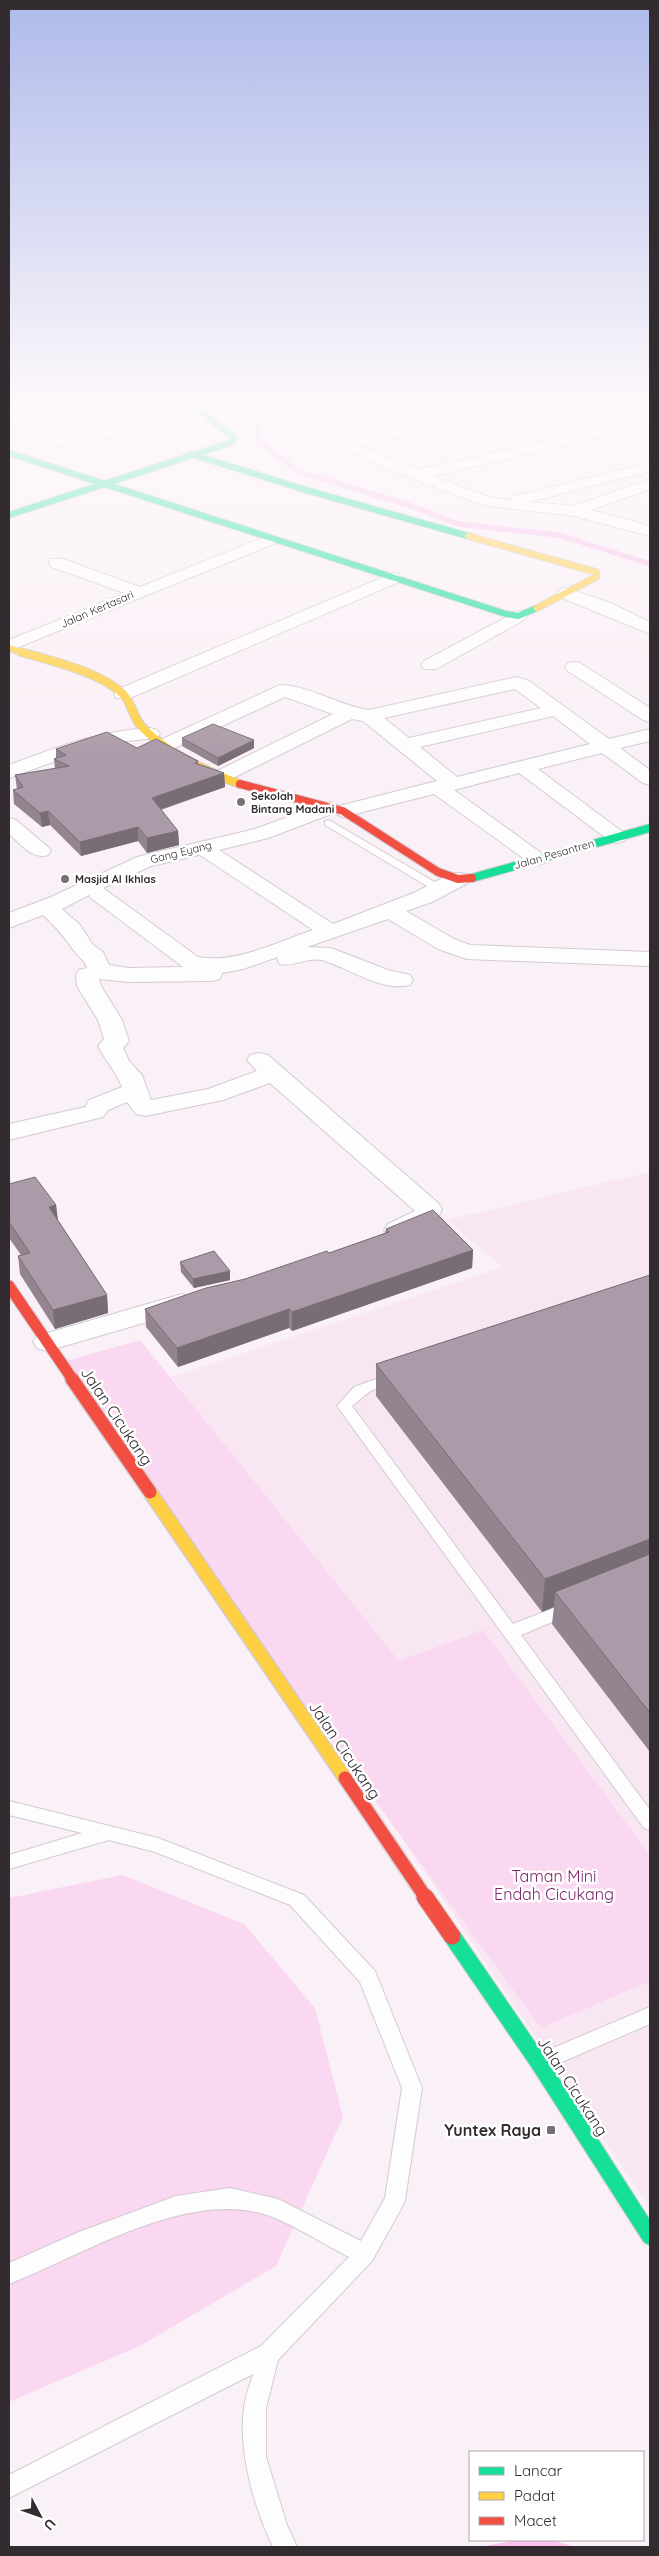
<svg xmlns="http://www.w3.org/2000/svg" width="659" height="2556" font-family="Quicksand,sans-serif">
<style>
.built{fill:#f8e6f3}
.green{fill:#fbd8f2}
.water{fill:#fac2ed}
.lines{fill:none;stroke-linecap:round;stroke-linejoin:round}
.stream{stroke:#fac2ed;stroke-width:5.5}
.lane-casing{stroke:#d3cbd1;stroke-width:2}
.street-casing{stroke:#d3cbd1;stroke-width:2}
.fast-far2-casing{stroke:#d3cbd1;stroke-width:8}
.fast-far1-casing{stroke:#d3cbd1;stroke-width:10}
.fast-casing{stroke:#d3cbd1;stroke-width:19}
.slow-far2-casing{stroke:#d3cbd1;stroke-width:8}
.slow-far1-casing{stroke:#d3cbd1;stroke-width:10}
.slow-casing{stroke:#d3cbd1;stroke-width:16}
.jam-far3-casing{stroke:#d3cbd1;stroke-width:10}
.jam-far2-casing{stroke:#d3cbd1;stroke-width:13}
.jam-far1-casing{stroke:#d3cbd1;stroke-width:16}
.jam-casing{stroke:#d3cbd1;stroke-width:19}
.lane{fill:#fefdfe;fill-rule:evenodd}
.street{fill:#fefdfe;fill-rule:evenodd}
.fast-far2{stroke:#16e098;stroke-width:6}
.fast-far1{stroke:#16e098;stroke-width:8}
.fast{stroke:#16e098;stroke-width:17}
.slow-far2{stroke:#ffcf43;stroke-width:6}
.slow-far1{stroke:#ffcf43;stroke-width:8}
.slow{stroke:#ffcf43;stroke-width:13}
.jam-far3{stroke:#f24e42;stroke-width:8}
.jam-far2{stroke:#f24e42;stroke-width:11}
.jam-far1{stroke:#f24e42;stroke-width:13}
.jam{stroke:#f24e42;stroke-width:17}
.wall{fill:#938490}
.shaded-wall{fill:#786c75}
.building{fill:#ab9aa7;stroke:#786c75}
.poi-dot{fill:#787076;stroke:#fff;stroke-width:2}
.labels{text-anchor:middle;stroke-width:5;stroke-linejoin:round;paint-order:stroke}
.far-street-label{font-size:11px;fill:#322b30;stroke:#fff}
.far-poi-label{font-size:11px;font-weight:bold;fill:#322b30;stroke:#fff;text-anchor:start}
.near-street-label{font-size:16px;fill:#322b30;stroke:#fff}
.near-park-label{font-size:16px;fill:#7a266c;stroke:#fff}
.near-poi-label{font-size:16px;font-weight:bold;fill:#322b30;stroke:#fff;text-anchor:end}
</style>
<rect width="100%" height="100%" fill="#faf0f7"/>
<path class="built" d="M650 1172V2207L188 1520 257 1496 172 1377 503 1267 447 1220Z"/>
<g class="green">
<path d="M140 1340 399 1661 483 1630 650 1855V1981L541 2028 56 1364Z"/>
<path d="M123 1875 244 1924 315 2008 343 2117 276 2266 140 2346 9 2402V1898Z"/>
</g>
<path class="water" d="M518 2540H552L575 2547H479Z"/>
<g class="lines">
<path class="stream" d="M318 401 322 407 316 411 269 418 259 424 258 441 299 472 406 504 458 524 559 535 650 564"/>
<defs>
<g id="lane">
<path d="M329 820 443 887 444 889 443 891H435L325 825V821Z"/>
<path d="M393 1373 400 1378 398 1381 370 1391 352 1406 513 1624 564 1604 570 1602 576 1604 578 1608 576 1612 521 1635 650 1810V1830L644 1828 337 1406 354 1387Z"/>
<path d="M9 1801 158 1838 304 1895 375 1971 422 2088 405 2200 402 2207 372 2261 278 2360 266 2408V2457L287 2525 297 2547H273C254 2507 238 2452 244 2408 245 2397 250 2385 253 2374L9 2498V2475L261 2346 349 2257C325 2245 291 2223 267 2215 187 2189 83 2255 9 2284V2263L79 2232 176 2196 230 2188 278 2199 361 2241 385 2198 402 2088 360 1982 290 1905 155 1852 109 1840 9 1869V1855L82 1833 9 1815Z"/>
<path d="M650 2007V2024L548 2068 541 2071 534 2068 531 2062 534 2056Z"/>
</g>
<g id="street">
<path d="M94 401H124L117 405 9 426V418Z"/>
<path d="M326 401H349L436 415 443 419 512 406 519 410 512 414 358 445 417 470 637 421 642 422 644 425 642 428 432 476 492 498 511 500 512 497 650 463V471L530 502 574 506 650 479V489L591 510 650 526V536L574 516 483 505 411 478 350 452 338 443 345 439 429 422 332 407 327 406Z"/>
<path d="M536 401H564L562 404 541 408 536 407 534 404Z"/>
<path d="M206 412 213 416 211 419 53 447 46 443 53 439Z"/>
<path d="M270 535 276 537 278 540 276 543 9 651V640L125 593 51 567 49 563 51 559H63L140 587Z"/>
<path d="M393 573 399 574 401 578 399 582 130 698H116L114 694 116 690Z"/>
<path d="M566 588 608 602 650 622V634L560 597 557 593 560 589Z"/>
<path d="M518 611 524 612 527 616 524 620 436 669H424L421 665 424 661Z"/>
<path d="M574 662 580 663 650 708V722L643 720 568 671 565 667 568 663Z"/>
<path d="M517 677 529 681 609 739 650 729V741L620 748 650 770V785L643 783 602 753 538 769 624 833 627 837 624 841 617 843 610 841 519 773 454 790 544 855 548 859 544 863 537 865 530 863 434 794 343 817 334 813 268 838 219 850 333 924 416 892 450 874 458 873 466 874 469 879 466 884 432 902 406 911 454 939 470 945 650 952V966L467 959 438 949 388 919 307 947 331 948 388 970 410 975 413 980 410 985C381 992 349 968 322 960 308 957 294 967 280 964L277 959 278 957 243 969 222 973 220 979 212 981 129 982 99 979 101 986 122 1020 129 1041 123 1048 129 1061 142 1075 151 1100 208 1089 257 1071 247 1060 250 1055 259 1053 268 1055 438 1203 442 1209 436 1223C421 1230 405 1240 388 1236L384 1230 388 1224 415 1211 270 1083 223 1100 145 1116 136 1114 127 1102 108 1110 103 1117 9 1140V1124L85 1107 89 1100 122 1087C117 1073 105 1060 98 1046L104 1039 98 1020 77 986 76 975 79 970 87 968C84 959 80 959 75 952 65 938 56 927 43 915L9 928V913L51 897 137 857 255 829 323 804 330 802 339 806 437 781 363 721 352 719 227 781H213L210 777 213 773 333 714 285 697 170 750H156L153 746 156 742 280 685C308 685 340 706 369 710ZM515 689 541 708 409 738 384 718ZM553 716 590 744 457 777 420 747ZM199 855H200L313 930C277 942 236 964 198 957L103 888 151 866ZM89 895 91 898 183 967 129 968 109 965 103 952 93 945 80 925 62 909Z"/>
<path d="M150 728 157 730 160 734 157 738 117 742 97 746 9 778V765C58 747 97 731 150 728Z"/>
<path d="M9 818 16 820 48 847 51 851 48 855C32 860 21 844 9 834Z"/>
<path d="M182 1294 192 1297 196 1303 192 1309 47 1351 37 1348 33 1342 37 1336Z"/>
</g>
<g id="fast-far2">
<path d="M9 453 506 614 518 616 537 608"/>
<path d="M191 454 306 490 468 536"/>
<path d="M9 515 230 443 233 440 232 436 187 401"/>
</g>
<path id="fast-far1" d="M472 878 650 828"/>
<path id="fast" d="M452 1936 539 2063 650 2236"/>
<g id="slow-far2">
<path d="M468 536 596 572V577L537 608"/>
<path d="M9 648 25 653"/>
</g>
<path id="slow-far1" d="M21 652C52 661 100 672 123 694 132 703 133 718 142 727 168 754 205 771 240 784"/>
<path id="slow" d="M150 1492 345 1778"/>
<path id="jam-far3" d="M240 784 343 811 438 872 458 879 472 878"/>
<path id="jam-far2" d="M9 1286 73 1380"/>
<g id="jam-far1">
<path d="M72 1379 150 1492"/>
<path d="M345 1778 426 1898"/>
</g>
<path id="jam" d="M425 1897 452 1936"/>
</defs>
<use href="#lane" class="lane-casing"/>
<use href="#street" class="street-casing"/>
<use href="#fast-far2" class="fast-far2-casing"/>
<use href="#fast-far1" class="fast-far1-casing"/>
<use href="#fast" class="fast-casing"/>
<use href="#slow-far2" class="slow-far2-casing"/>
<use href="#slow-far1" class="slow-far1-casing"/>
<use href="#slow" class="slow-casing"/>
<use href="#jam-far3" class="jam-far3-casing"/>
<use href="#jam-far2" class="jam-far2-casing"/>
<use href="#jam-far1" class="jam-far1-casing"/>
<use href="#jam" class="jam-casing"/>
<use href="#lane" class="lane"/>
<use href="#street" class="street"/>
<use href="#fast-far2" class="fast-far2"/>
<use href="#fast-far1" class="fast-far1"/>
<use href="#fast" class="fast"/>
<use href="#slow-far2" class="slow-far2"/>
<use href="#slow-far1" class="slow-far1"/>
<use href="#slow" class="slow"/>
<use href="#jam-far3" class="jam-far3"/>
<use href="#jam-far2" class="jam-far2"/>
<use href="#jam-far1" class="jam-far1"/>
<use href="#jam" class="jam"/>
</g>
<g class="wall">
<path d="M182 738 254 740V748L218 766 182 746Z"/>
<path d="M137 748 198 761V764L224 773 225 787 161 810 178 831 179 845 147 853 138 841 81 856 50 825 42 827 14 804 13 790 17 789 15 775 55 769 54 759 56 758V749Z"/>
<path d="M9 1184 56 1205 58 1220 107 1295 108 1313 55 1329 20 1274 18 1256 21 1255 9 1238Z"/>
<path d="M386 1229 473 1250 472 1268 292 1331 289 1328 178 1367 146 1327 145 1309 245 1279 329 1253 385 1233Z"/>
<path d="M180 1262 230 1280 194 1288 181 1272Z"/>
<path d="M650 1275V1752L552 1624 554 1607 542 1612 376 1396V1364Z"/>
</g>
<g class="shaded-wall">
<path d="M254 740V748L218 766V758Z"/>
<path d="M224 773 225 787 152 812V798Z"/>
<path d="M48 811 50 825 42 827 40 813Z"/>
<path d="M138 827V841L81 856 80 842Z"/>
<path d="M178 831 179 845 147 853V838Z"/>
<path d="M56 1205 58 1223 49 1207Z"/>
<path d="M473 1250 472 1268 292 1331V1312Z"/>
<path d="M230 1271V1280L194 1288 193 1279Z"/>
<path d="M107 1295 108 1313 55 1329 53 1310Z"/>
<path d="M289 1309V1328L178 1367 177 1348Z"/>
<path d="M650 1539V1570L555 1592 554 1607 542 1612 545 1579Z"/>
</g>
<g class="building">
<path d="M213 724 254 740 218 758 182 738Z"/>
<path d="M107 732 137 748 156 739 198 761 195 763 224 773 152 798 178 831 147 838 138 827 80 842 48 811 40 813 13 790 23 787 15 775 69 766 54 759 66 755 56 749Z"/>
<path d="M35 1177 56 1205 49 1207 107 1295 53 1310 18 1256 30 1253 9 1222V1184Z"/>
<path d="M433 1210 473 1250 292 1312 289 1309 177 1348 145 1309 206 1288 245 1279 327 1251 329 1253 389 1232 386 1229Z"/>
<path d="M214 1251 230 1271 193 1279 180 1262Z"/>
<path d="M650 1275V1539L545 1579 376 1364Z"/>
<path d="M650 1554V1713L555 1592Z"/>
</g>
<linearGradient id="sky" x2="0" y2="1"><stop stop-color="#afbaea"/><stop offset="0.53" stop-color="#fdf8fb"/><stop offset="1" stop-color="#fdf8fb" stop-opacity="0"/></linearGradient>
<rect width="659" height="759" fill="url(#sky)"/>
<g class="poi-dot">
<circle cx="241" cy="802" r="5"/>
<circle cx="65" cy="879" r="5"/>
<rect x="546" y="2125" width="10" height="10" rx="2.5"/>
</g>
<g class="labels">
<g class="far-street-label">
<text transform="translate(97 609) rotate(-23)" y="4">Jalan Kertasari</text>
<text transform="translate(181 852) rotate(-14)" y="4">Gang Eyang</text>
<text transform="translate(554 854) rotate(-16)" y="4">Jalan Pesantren</text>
</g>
<g class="far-poi-label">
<text x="251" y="800">Sekolah<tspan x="251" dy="13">Bintang Madani</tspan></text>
<text x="75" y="883">Masjid Al Ikhlas</text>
</g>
<g class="near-street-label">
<text transform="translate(117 1416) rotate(56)" y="6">Jalan Cicukang</text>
<text transform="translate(345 1750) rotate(56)" y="6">Jalan Cicukang</text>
<text transform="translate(573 2086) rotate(57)" y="6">Jalan Cicukang</text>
</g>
<g class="near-park-label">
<text x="554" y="1882">Taman Mini<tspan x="554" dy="18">Endah Cicukang</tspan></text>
</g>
<g class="near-poi-label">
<text x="541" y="2136">Yuntex Raya</text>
</g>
</g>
<rect width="659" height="2556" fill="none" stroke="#322b30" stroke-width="20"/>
<rect x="469" y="2451" width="175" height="90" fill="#ffffff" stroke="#adaaac"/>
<rect x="479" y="2467" width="25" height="8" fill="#16e098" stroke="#adaaac"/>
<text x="514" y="2476" font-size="15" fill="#322b30">Lancar</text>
<rect x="479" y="2492" width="25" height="8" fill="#ffcf43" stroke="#adaaac"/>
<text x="514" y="2501" font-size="15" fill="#322b30">Padat</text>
<rect x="479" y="2517" width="25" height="8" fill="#f24e42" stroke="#adaaac"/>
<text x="514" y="2526" font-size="15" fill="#322b30">Macet</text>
<g transform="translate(40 2516) rotate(131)" stroke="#ffffff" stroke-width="4" paint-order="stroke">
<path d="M0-4L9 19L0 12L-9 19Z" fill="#322b30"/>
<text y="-8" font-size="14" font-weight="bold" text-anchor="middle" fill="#322b30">U</text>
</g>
</svg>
